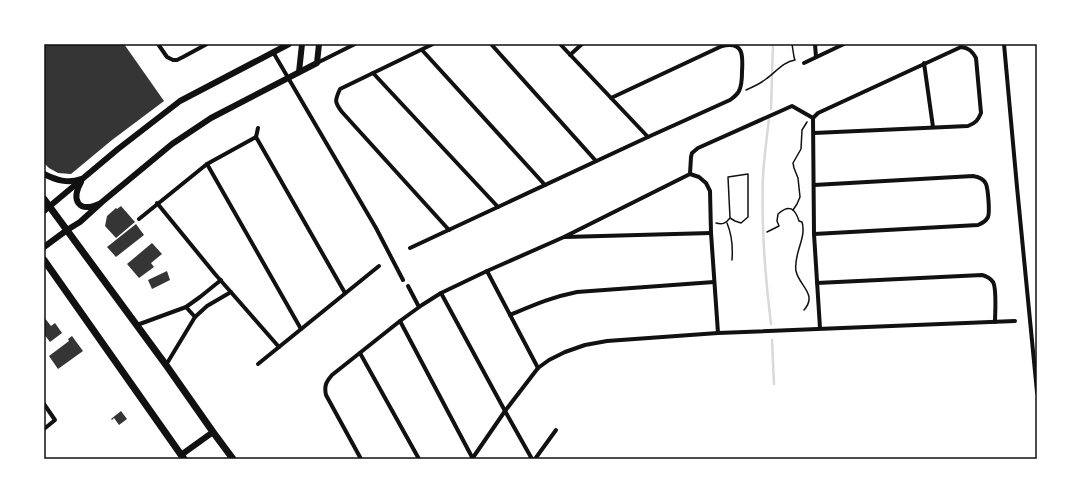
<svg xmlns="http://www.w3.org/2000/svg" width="1081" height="503" font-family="'Work Sans',sans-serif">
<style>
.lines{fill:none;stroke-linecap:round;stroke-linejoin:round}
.stream{stroke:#d9d9d9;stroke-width:2.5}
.building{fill:#353535}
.path{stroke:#111;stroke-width:1.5}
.minor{stroke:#111;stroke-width:4}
.tertiary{stroke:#111;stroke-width:6}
.secondary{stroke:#111;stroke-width:7}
.neatline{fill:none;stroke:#111;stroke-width:1.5}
</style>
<rect width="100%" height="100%" fill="#fff"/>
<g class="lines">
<g class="stream">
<path d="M771 109 773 44"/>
<path d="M769 118C767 138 764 157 763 177 761 226 765 275 771 324"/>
<path d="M772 340 774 384"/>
</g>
</g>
<g class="building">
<path d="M44 44H124L164 101 112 140 71 174 58 173 49 168 44 163Z"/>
<path d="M121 206 135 222 116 238 105 226 107 216 116 208 117 209Z"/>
<path d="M136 224 144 235 116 257 107 247Z"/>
<path d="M152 243 162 254 151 263 154 267 139 278 127 264Z"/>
<path d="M167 271 170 280 152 289 148 280Z"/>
<path d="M44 317 51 326 55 323 62 333 50 342 44 334Z"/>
<path d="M72 336 83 351 58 369 49 356 69 341 68 339Z"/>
<path d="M121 411 127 419 119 425 114 418 112 420 111 419Z"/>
</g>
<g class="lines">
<g class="path">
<path d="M746 90C753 87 760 84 766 79 776 72 783 62 795 60L794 57 792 44"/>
<path d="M793 210 797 204 800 197 798 178 794 168 793 163 801 149 802 130 807 122"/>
<path d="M716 223C723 225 726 223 730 218L728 177 748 174V217L741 223 735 221 730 218"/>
<path d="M727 223C732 235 733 247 732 260"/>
<path d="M767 232 779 226 777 221 778 214C789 204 795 208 799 221L802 222C807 238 793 254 796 271 799 286 818 294 804 310"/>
</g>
<g class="minor">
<path d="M158 44 167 57 173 60H177L183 57 207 44"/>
<path d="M433 44 340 89C335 100 334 102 342 112L449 230"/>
<path d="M491 44 596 161"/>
<path d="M560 44 648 137"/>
<path d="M815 44 816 57"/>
<path d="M1004 44 1017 187 1037 392"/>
<path d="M422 50 545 185"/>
<path d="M273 52 376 228 403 280"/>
<path d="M570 55 582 44"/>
<path d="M317 63 355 44"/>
<path d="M804 63 844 44"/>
<path d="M924 63 933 127"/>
<path d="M373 73 498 207"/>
<path d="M813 118 818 113 961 47C969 48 972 51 976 58L981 113C978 120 976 123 968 126L814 133"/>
<path d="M813 118 814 234 820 328"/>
<path d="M256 137 345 293"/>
<path d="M256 137 258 128"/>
<path d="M207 164 301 329"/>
<path d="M690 174 691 157 692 153 698 148 792 106 813 118"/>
<path d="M814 185 973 176C979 177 984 179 986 184 988 189 990 212 988 217 986 221 983 223 978 225L814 234"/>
<path d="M157 203 215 274 279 347"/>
<path d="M139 219 207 164 256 137"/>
<path d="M565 237 711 233"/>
<path d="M410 248 648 137 730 100C734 97 737 95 739 91 742 85 742 78 742 72 743 56 744 41 722 46L611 98"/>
<path d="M487 271 538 368"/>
<path d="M817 283 982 275C986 276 990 278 993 282 997 289 995 313 995 322"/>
<path d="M408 286 419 307"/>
<path d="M441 293 505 411 532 459"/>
<path d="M186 307 195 317"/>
<path d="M510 315C534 305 552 297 577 292L714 282"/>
<path d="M400 321 473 459"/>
<path d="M137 325 186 307 200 297 221 280"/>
<path d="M360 353 419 459"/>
<path d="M258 364 379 266"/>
<path d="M166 365 195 317 207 306 231 292"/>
<path d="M44 404 55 420 44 429"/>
<path d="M361 459 326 395C324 386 326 382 332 375L400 321 422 305 441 293 487 271 564 237 690 174 699 177 706 183 710 191 711 233 718 333"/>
<path d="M472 459 505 411 538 368 549 360 565 352 585 345 607 341 718 333 1015 321"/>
<path d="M535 459 556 430"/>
</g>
<g class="tertiary">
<path d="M299 72 302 44"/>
<path d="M44 174C56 180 68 184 81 179"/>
<path d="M81 182C71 200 78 213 99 204"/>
<path d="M44 211 118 149 180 101 289 44"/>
<path d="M44 247 67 230 80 222 102 202 172 144 211 118 317 63 319 44"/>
<path d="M181 455 213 432"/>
</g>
<g class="secondary">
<path d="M44 199 166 365 213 432 233 459"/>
<path d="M44 260 184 459"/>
</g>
</g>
<rect width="1081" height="503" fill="none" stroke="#ffffff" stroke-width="90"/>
<rect x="45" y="45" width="991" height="413" class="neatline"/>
</svg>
